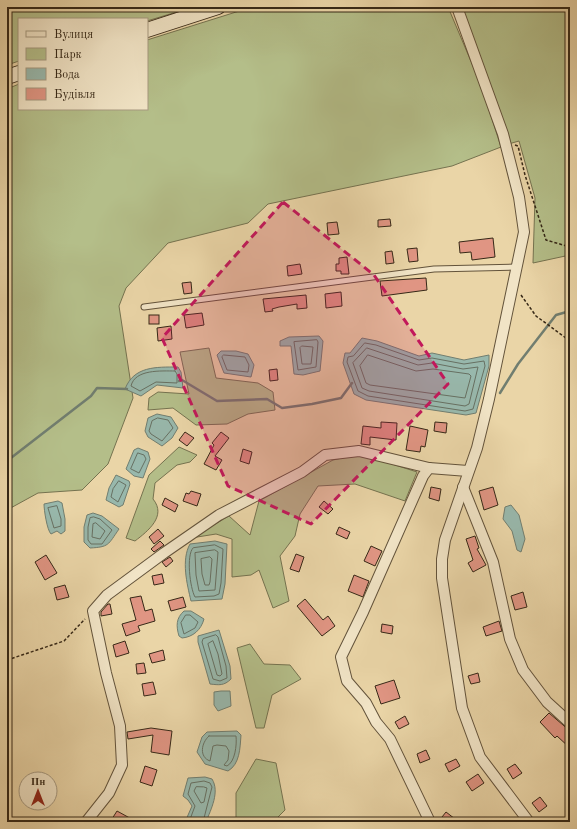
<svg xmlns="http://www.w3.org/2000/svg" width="577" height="829" font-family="'Old Standard TT',serif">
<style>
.green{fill:#b4be89;stroke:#757350}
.water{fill:#98b8ac;stroke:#717e70}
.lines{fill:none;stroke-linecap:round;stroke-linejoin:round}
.shore{stroke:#677062;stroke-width:1}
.stream{stroke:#717e70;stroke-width:2.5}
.building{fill:#e09583;stroke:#362817}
.lane-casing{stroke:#63533b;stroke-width:7}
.street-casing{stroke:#63533b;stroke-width:12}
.secondary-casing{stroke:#362817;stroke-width:16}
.path{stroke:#362817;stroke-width:1.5;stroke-dasharray:3 2;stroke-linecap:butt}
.lane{stroke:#f1e4c6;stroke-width:5}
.street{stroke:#f1e4c6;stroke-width:10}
.secondary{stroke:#f1e4c6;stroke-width:14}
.marked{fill:#c2185b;fill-opacity:0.2;stroke:#c2185b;stroke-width:3;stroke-dasharray:8 5;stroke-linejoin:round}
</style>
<rect width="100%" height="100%" fill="#ead5a7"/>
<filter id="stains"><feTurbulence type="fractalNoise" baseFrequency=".005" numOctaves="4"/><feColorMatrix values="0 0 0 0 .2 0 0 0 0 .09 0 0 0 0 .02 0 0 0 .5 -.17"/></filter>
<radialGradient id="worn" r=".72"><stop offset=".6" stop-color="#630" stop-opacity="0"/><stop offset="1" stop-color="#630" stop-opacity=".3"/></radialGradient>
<g class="green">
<path d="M7 7H193L147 21V19H19V61L7 65Z"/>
<path d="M252 7H448L481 85 501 147 452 166 268 204 248 223 168 243 126 288 119 306 133 398 108 464 82 490 38 493 7 510V89L19 84V109H147V40Z"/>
<path d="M462 7H570V255L533 263 535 198 519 141 505 145Z"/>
<path d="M209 348 216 378 258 383 273 392 275 410 248 414 227 424 196 425 173 408 148 410 149 398 158 392 189 394 180 352Z"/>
<path d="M179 447 197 455 190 462 177 465 155 483 153 499C167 516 148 531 135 541L126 538 149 475Z"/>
<path d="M361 454 417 472 405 501 355 484 318 486 300 514 295 536 280 556 289 601 273 608 259 570 251 575 232 577V539L216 534 191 538 229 516 250 535 259 501 333 460Z"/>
<path d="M250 644 264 664 290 665 301 679 272 695 264 728H256L237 648Z"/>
<path d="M256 759 276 763 285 810 273 822H236V793Z"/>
</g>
<g class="water">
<path d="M319 336 323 341 320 371 303 375 294 374 291 346H280V341L289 337Z"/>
<path d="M362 338 377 341 419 356 432 353 464 360 489 355V366L476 413 466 415 366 400 354 394 343 363 345 353H350Z"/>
<path d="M221 351H236L248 354 254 365 251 377 224 373 217 355Z"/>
<path d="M178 367 181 372 183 388 157 385 141 396 125 389C134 366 156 367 178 367Z"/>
<path d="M157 414 171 417 178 428 172 438 162 446 148 437 145 431 148 418Z"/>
<path d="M138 448 148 452 150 459 143 478 134 476 126 469 134 450Z"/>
<path d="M116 475 129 481 130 484 123 505 119 507 106 500 109 488Z"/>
<path d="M58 501 62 503 65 519V531L61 534 57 531 51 534C47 530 44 510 44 504Z"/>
<path d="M511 505 519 515 525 539 521 552 517 550 512 531 503 519 505 507Z"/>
<path d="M93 513 102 516 119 529C108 545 109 547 90 548L84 542V527L87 515Z"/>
<path d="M215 541 227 544 225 584 222 599 191 601C187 584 181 560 190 544Z"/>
<path d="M184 611H191L204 619C201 630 193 637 182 638L179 636C176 626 176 618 184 611Z"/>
<path d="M219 630 230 666 231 679C224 686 219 685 210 684L198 642V636Z"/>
<path d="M221 691H230L231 706 218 711 214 705V692Z"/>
<path d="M237 731 241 735C240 748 240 764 228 771L205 764 197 752 202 737 207 732Z"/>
<path d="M205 777 212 779C220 792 211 809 206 822H185L192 806 188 800 183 796 188 778Z"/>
</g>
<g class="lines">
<g class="shore">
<path d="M317 340 318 342 316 367 298 370 294 342Z"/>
<path d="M365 343 376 345 419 360 432 358 464 364 484 361 485 366 473 409 465 411 368 396 358 391 347 362 348 357 353 356Z"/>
<path d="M302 346 313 347 311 364H302L300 348Z"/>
<path d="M367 348 418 365 432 363 463 369 478 367 469 404 465 406 369 391 362 388 353 363Z"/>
<path d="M224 355 245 357 249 365 248 372 227 370 222 357Z"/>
<path d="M368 355 416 371 433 369 469 374 471 376 465 398 370 385 366 383 360 366Z"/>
<path d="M175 371 177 374V383L156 382 140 391 131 386C135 369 161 371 175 371Z"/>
<path d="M158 418 168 420 173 428 162 441 151 434 149 431 152 421Z"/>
<path d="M138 453 144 455 146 459 139 473 131 469Z"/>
<path d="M119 481 126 485 118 502 111 497 113 489Z"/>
<path d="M57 506 61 519V526L54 528 48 508Z"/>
<path d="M94 517 100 519 112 530 102 544H91L88 540V527L90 518Z"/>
<path d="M96 523 105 531 100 539 92 537 93 524Z"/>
<path d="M215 545 223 549 221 583 219 594 214 596 195 597C190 588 186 555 193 548Z"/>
<path d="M215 550 218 552 215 590 199 591 196 575 195 553Z"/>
<path d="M210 557 212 559 210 582 209 585H205L202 574 201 559Z"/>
<path d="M186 615H190L198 622 195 628 184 634 181 623Z"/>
<path d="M216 635 218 637 226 666 227 678 220 681 213 679 202 642 203 639Z"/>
<path d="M213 641 218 654 222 674 220 676 217 675 208 644Z"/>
<path d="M209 736H236C237 745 235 762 227 766L224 765 228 760 229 751 226 746 217 745 213 746 210 761C199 757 201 743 209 736Z"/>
<path d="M204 787 207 788 204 802 201 803 194 791 196 787Z"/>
<path d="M189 822 195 806 188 794 191 783 204 781 210 783 212 787 203 822"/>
</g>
<g class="stream">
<path d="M179 381 182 380 217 401 267 399 282 408 312 404 341 398 352 383"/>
<path d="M500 393 518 364 556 315 570 311"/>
<path d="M7 461 91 396 97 388 127 389"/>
</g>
</g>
<g class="building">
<path d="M390 219 391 226 378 227V220Z"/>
<path d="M337 222 339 234 328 235 327 223Z"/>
<path d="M493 238 495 257 472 260 471 252 460 253 459 242Z"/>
<path d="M417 248 418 261 409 262 407 249Z"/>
<path d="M392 251 394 263 386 264 385 252Z"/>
<path d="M347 257 349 274H341V271H336V264H339V258Z"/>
<path d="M300 264 302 274 288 276 287 266Z"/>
<path d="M426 278 427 290 382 296 380 281Z"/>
<path d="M191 282 192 293 184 294 182 283Z"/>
<path d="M341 292 342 306 326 308 325 294Z"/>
<path d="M306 295 307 308 297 309V304L279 307 272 309 273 311 265 312 263 299Z"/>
<path d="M202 313 204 325 186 328 184 315Z"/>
<rect x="149" y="315" width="10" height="9"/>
<path d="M171 326 172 339 158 341 157 328Z"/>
<path d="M277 369 278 380 270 381 269 370Z"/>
<path d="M381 422 397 423 396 440 370 437V445L361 444 363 426 381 428Z"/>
<path d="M435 422 447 423 446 433 434 431Z"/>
<path d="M410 426 428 430 425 447 421 446 420 452 406 450Z"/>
<path d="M185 432 194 438 187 446 179 440Z"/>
<path d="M221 432 229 438 215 456 222 460 216 470 204 464 214 445 212 443Z"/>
<path d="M243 449 252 452 249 464 240 461Z"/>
<path d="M431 487 441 489 439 501 429 498Z"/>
<path d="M493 487 498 505 484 510 479 491Z"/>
<path d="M191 491 201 494 197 506 183 501 186 493 189 494Z"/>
<path d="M165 498 178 505 175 512 162 505Z"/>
<path d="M324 501 333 509 328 514 319 507Z"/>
<path d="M339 527 350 532 347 539 336 534Z"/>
<path d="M158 529 164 536 154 544 149 537Z"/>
<path d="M475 536 479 548 477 549 486 565 473 572 468 563 473 560 466 539Z"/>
<path d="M160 541 164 545 154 552 151 549Z"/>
<path d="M371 546 382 551 375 566 364 561Z"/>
<path d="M296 554 304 557 299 572 290 569Z"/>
<path d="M46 555 57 573 45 580 35 562Z"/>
<path d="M170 557 173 561 166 567 162 562Z"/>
<path d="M162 574 164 583 154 585 152 576Z"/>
<path d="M354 575 369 581 363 597 348 591Z"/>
<path d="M65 585 69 597 57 600 54 588Z"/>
<path d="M523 592 527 607 515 610 511 596Z"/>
<path d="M141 596 145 611 152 609 155 621 138 626 140 631 126 636 122 624 136 620 130 598Z"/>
<path d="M183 597 186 607 171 611 168 601Z"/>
<path d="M305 599 323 620 328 616 335 626 322 636 297 606Z"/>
<path d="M108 604H110L112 614 101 616V612Z"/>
<path d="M499 621 502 631 486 636 483 627Z"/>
<path d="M382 624 393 626 392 634 381 632Z"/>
<path d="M125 641 129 653 116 657 113 645Z"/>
<path d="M163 650 165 660 152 663 149 654Z"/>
<path d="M144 663 146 673 137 674 136 664Z"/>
<path d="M478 673 480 682 471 684 468 676Z"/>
<path d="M394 680 400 698 381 704 375 686Z"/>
<path d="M153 682 156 694 144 696 142 684Z"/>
<path d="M549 713 570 731V748L557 736 555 738 540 722Z"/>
<path d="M405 716 409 724 399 729 395 722Z"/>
<path d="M151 728 172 731 169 755 151 752 153 735 128 739 127 732Z"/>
<path d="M426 750 430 759 420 763 417 754Z"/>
<path d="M456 759 460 766 449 772 445 764Z"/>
<path d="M515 764 522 773 513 779 507 769Z"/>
<path d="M145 766 157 770 152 786 140 782Z"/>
<path d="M478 774 484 783 472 791 466 782Z"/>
<path d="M540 797 547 806 539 812 532 803Z"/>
<path d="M117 811 137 822H110Z"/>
<path d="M446 812 459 822H438Z"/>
</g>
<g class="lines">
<defs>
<path id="lane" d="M144 307 434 269 517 267"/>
<g id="street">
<path d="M457 7 503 134 519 197 524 232 489 399 477 448 445 540 442 559V578L462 708 480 757 529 822"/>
<path d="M429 468 423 476 363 612 341 657 347 681 366 703 376 722 390 739 430 822"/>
<path d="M463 487 493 562 510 639 523 670 547 702 570 723"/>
<path d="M86 822 109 793 122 765 120 726 106 673 93 611 107 595 164 553 219 515 302 472 325 455 359 451 429 468 468 471"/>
</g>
<g id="secondary">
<path d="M147 30 218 7"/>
<path d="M7 77 19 73"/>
</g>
</defs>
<use href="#lane" class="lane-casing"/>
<use href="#street" class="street-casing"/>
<use href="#secondary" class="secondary-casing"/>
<g class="path">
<path d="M515 145 518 146 525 175 546 240 570 247"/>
<path d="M521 295 536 316 570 341"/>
<path d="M7 660 64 641 85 619"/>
</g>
<use href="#lane" class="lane"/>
<use href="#street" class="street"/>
<use href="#secondary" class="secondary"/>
</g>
<path class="marked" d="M283 202 374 275 448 384 311 524 228 486 162 338Z"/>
<rect width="577" height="829" fill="none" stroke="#ead5a7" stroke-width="24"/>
<rect x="8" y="8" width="561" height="813" fill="none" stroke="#362817" stroke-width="2"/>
<rect x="12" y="12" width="553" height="805" fill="none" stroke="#362817"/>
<rect x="18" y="18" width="130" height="92" fill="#f1e4c6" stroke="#a69980"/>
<rect x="26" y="31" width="20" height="6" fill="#f1e4c6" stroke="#a69980"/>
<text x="54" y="38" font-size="12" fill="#362817">Вулиця</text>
<rect x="26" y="48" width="20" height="12" fill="#b4be89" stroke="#a69980"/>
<text x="54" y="58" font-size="12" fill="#362817">Парк</text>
<rect x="26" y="68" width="20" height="12" fill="#98b8ac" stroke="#a69980"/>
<text x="54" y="78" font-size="12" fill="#362817">Вода</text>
<rect x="26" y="88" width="20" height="12" fill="#e09583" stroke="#a69980"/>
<text x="54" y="98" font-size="12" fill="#362817">Будівля</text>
<g transform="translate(38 791)"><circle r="19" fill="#f1e4c6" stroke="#a69980"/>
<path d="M0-3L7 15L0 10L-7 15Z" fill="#8f2418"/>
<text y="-6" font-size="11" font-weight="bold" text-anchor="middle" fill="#362817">Пн</text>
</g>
<rect width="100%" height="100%" filter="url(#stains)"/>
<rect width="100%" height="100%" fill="url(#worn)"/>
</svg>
